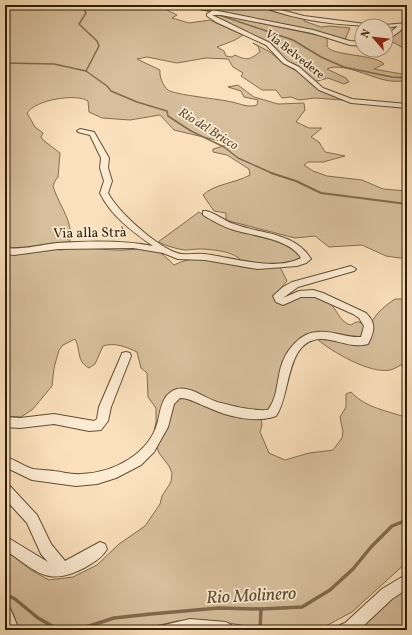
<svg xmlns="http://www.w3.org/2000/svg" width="412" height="635" font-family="Vollkorn,serif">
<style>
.green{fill:#d7bf9d;stroke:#836e52}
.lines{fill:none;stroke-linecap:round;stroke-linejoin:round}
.stream-far2{stroke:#7f6b4e;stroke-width:1.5}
.stream-far1{stroke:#7f6b4e;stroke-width:2}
.stream{stroke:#7f6b4e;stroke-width:3.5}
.minor-casing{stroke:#624e34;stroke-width:2}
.minor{fill:#fcebd3;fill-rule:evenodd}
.labels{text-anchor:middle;stroke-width:3.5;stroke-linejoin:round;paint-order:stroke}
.far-street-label{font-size:12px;fill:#2f1e07;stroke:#fcebd3}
.far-water-label{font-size:13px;font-style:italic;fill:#5e4b31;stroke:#fcebd3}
.street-label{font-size:14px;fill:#2f1e07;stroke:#fcebd3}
.near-water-label{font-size:18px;font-style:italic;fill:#5e4b31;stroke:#fcebd3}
</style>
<rect width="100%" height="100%" fill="#fae0bc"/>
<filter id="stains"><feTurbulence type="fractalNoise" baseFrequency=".005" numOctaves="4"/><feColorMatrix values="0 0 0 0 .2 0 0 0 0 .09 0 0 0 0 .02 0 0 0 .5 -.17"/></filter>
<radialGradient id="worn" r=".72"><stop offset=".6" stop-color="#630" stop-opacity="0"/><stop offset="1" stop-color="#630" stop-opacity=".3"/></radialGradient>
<g class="green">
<path d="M5 5H257L305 18 304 21 321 27 330 26 350 28 345 40 324 34 218 12C203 13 179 1 165 9L177 15 172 18 189 23 210 20 243 35 235 40 217 47 224 51 226 56 232 57 235 55C249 62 251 58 260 52L258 46 253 43 270 52 284 64 300 73 313 86 343 100 315 98 299 100 291 97 282 98 276 90H262L241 76 243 73 233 67 228 59 206 58 177 63 147 57 137 59 160 70C159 76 163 86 168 90 175 95 220 99 232 102 241 104 249 108 257 105L258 100 244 97 241 91 228 87 238 85 254 97 278 104 304 103 305 110 296 122 309 128H322L311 137 319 142 325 152 345 156 323 162H308L304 165 313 171 327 176 362 180 383 189 407 191V259L386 256 362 245 329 247 315 236 295 238 229 221 226 219V213L214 211 203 195C214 184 236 183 250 175L249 169 227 155 213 152V149L227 145 224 142 174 130 160 115 130 120 102 118 89 112 88 101C76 93 35 100 27 113L35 127 43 133 41 137 43 140 60 153 58 177 55 181 53 186C58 204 76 225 69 243L46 244 14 250 5 248Z"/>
<path d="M213 13 326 37C328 40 327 43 327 46 330 56 375 54 384 64L374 69 407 75V81C400 81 392 82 385 80 370 77 341 62 327 69L346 78 349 82 344 84 328 78 314 82 286 62 274 48 212 16Z"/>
<path d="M407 25 405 43 407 44V50L389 40Z"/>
<path d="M199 212C208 218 217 223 227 227 242 233 300 241 301 260 282 264 261 266 242 262 236 251 210 249 198 249 194 249 190 250 186 250 176 249 167 246 158 242Z"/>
<path d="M70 248C85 248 99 249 114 250 130 251 144 246 160 253 163 254 171 262 174 265 202 251 221 265 249 268 260 270 270 268 280 267L287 281 273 297 278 303C296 296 320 288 334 308 339 315 342 323 351 325L356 322H360L367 329 364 339 336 336 318 331 303 336 289 351 273 406 261 418 262 425 260 432 269 453 285 460 309 453 333 450 342 438 343 432 340 417 346 407V394L351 392C367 409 387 410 407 418V562L352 612 322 628 273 630 216 621H177L138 630H18L13 613 5 605V550L31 570 49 580 73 577 97 565 119 544 145 526 160 504 162 496 171 482 172 473 169 466 159 453 153 436 156 422V408L148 397 147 373 141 368 137 352C127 347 114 342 103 346L95 364 89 368C76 361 81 350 75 339L63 345 59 350 54 368 52 386 33 409 21 417 5 416V253L49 249 62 250Z"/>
<path d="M395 299H407V363C400 364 396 369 390 370 370 374 332 352 317 339L319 337 351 345H365C376 336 368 330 372 322 376 313 386 305 395 299Z"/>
<path d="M407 586V630H362L365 621Z"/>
</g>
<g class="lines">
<g class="stream-far2">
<path d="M82 5 86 13 79 24 97 41 99 46 86 71"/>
<path d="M179 5 210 11"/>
<path d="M365 5H387"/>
<path d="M216 14 293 40 321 57 344 67 392 77 407 78"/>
<path d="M5 63 54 64 86 71 107 86 111 91 137 102 167 111 168 116 191 131 224 147 238 158 274 174"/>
</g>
<path class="stream-far1" d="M271 173 296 181 321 193 407 204"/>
<g class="stream">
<path d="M5 594 15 599 38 618 59 630"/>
<path d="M65 630 89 626 114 618 151 614 218 608 261 609 302 607 330 590 353 569 371 547 392 526 407 520"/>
<path d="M260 630 261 609"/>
</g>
<defs>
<g id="minor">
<path d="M262 5 304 16 381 26C341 26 300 21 262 7Z"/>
<path d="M213 10 313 30 350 41 362 42V46L350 45 312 33 221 15H212L270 43 287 61 299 67 323 88 352 99 407 104V108L351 103 319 90 295 69 283 63 266 45 216 22 207 16V14Z"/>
<path d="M407 23V25L404 26 400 31 386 41V36L398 26 386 28V26H383L384 25Z"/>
<path d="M80 129 94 132 109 158 108 168 112 181 108 193C118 212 156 246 177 253 185 256 195 253 204 254 232 257 274 272 301 258 289 238 251 236 231 229 221 226 212 220 203 215V211H206C216 213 224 221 234 224 260 234 295 232 311 259L306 263 297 266 258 269 205 260 178 259 163 253 133 248 58 249 14 255 5 254V248C23 250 40 245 57 243 87 241 124 240 153 246 133 232 111 216 100 193L104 181 100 168 101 158 90 135 78 132 77 131Z"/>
<path d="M351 266 356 269 354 271 298 287 283 298 299 291 313 290 323 293 366 313C377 324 374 332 368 344 351 349 335 338 319 339 285 342 291 396 276 416 255 424 226 416 207 407 198 404 190 398 180 398L174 404 168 427 154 452 141 465 116 478 97 484 76 486 32 480 5 467V457C15 459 23 466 33 469 39 470 47 470 54 471 63 472 72 475 81 474 113 473 150 454 158 421 161 408 162 394 177 389 190 386 205 398 217 402 233 406 251 411 268 410 283 390 272 365 296 342 302 336 310 332 318 332 332 330 346 338 361 337L364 326 359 318 353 314 315 297H301L283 305 276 302 273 296 283 287 292 282Z"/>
<path d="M126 352 130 353 131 356 111 407 108 421 101 430 89 431 54 424 20 428 5 427V417L20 418 54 414 94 421 97 419 99 407 121 356 122 353Z"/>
<path d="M5 484 10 486 37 515 51 544 65 561 100 542 105 544 107 549C103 557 94 562 86 567 47 588 37 571 5 550V536L48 562 41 554 27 523 5 499Z"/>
<path d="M407 574V589L392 599 359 630H337L340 625 345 623 382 589Z"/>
<path d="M5 606 10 608 19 630H5Z"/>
<path d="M190 619 226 622 231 625 234 630H161L164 625Z"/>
</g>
</defs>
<use href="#minor" class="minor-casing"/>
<use href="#minor" class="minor"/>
</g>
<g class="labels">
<g class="far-street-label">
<text transform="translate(295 54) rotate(38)" y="4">Via Belvedere</text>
</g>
<g class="far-water-label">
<text transform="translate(209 128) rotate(32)" y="5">Rio del Bricco</text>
</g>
<g class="street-label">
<text transform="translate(90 232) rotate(-1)" y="5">Via alla Strà</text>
</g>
<g class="near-water-label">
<text transform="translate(251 595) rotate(-3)" y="6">Rio Molinero</text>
</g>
</g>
<rect width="412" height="635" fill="none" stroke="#fae0bc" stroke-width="20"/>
<rect x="6" y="6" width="400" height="623" fill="none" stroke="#2f1e07" stroke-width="2"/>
<rect x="10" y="10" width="392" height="615" fill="none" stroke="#2f1e07"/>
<g transform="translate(374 38) rotate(298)"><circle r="19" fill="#fcebd3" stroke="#aa9981"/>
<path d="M0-3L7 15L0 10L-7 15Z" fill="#8f2418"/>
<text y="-6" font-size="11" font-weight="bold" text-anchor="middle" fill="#2f1e07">N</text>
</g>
<rect width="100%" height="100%" filter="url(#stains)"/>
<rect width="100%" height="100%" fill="url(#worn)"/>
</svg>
